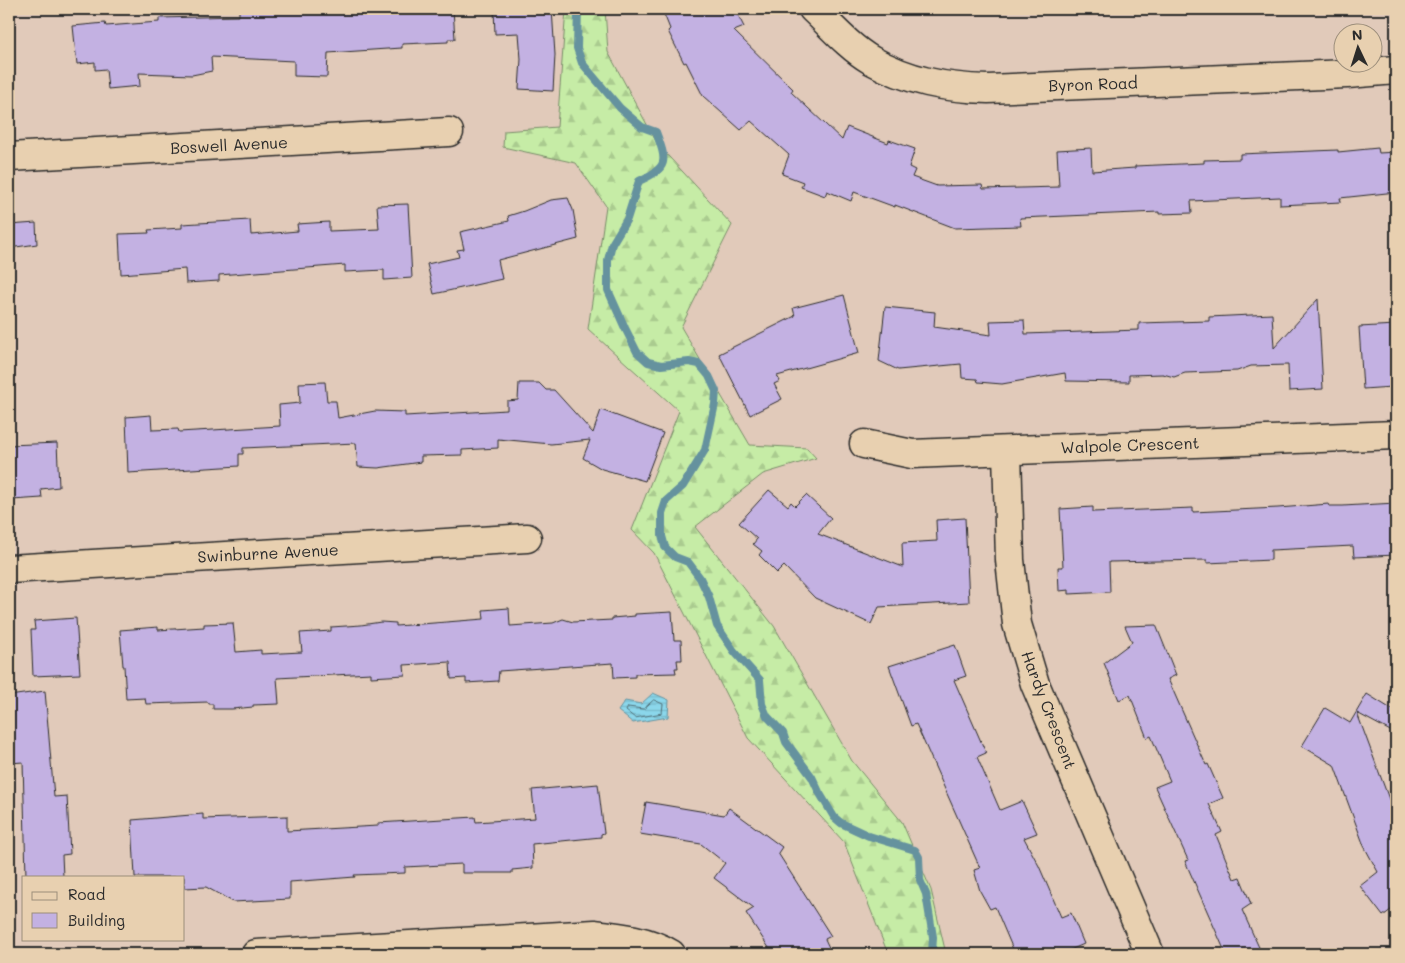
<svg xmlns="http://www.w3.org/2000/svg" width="1405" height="963" font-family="Mali,sans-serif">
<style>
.forest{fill:url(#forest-firs);stroke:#788c68}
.water{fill:url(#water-rules);stroke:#65929e}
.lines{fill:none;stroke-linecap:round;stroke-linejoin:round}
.shore{stroke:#517078;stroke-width:1}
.stream{stroke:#65929e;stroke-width:8}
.building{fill:#c3b1e2;stroke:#2b2b2b}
.minor-casing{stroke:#2b2b2b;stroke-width:31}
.minor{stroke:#e8d0b0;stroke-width:28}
.labels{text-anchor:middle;stroke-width:5;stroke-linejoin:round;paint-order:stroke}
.street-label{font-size:16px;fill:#2b2b2b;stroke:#e8d0b0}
</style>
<defs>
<pattern id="forest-firs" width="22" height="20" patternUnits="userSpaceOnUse" patternTransform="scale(1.25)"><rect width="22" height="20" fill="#c6eca6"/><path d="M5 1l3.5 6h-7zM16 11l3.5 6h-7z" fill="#aacb8f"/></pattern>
<pattern id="water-rules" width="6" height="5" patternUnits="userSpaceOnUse" patternTransform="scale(1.25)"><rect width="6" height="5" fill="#8bd7eb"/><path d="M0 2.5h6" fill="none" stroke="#78b9ca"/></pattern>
</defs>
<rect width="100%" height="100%" fill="#e1caba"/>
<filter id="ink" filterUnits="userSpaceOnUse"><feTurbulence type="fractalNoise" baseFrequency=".02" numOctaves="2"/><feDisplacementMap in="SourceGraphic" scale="10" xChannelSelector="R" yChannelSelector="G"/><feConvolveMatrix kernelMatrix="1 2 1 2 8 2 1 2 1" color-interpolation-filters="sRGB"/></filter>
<g filter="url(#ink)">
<path class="forest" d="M566 9H605L608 52 658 145 732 225 681 327 750 445 807 448 816 458 763 474 695 527 774 626 852 761 902 822 931 890 946 954H888L844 842 748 738 654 553 632 530 679 411 588 329 606 206 576 163 503 147 504 131 557 127Z"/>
<path class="water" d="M653 693 669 700 668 717 633 723 618 711 625 701 641 704Z"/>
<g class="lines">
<path class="shore" d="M654 700 663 704 662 713 635 718 626 711 628 707 643 709Z"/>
<path class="stream" d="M578 9 577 48 582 63 620 108 642 127 656 132C667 162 669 167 639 181L627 219 612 244 608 260V290L625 328 637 352 648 362 661 365 689 362 699 364 709 376 716 391 715 404 705 450 683 486 666 501 662 513V536L665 547 675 557 688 562 700 578 709 597 717 626 734 651 760 680 762 704 767 716 783 733 786 742 812 777 819 792 834 817 841 823 869 836 915 850 919 857 920 880 926 894 933 937 932 954"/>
</g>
<g class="building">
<path d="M239 9H320V13L373 9H453L455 39H448V42L402 44V48L328 53 327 77 294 76V61L211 57 212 71 192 75 139 73 140 86 108 89 106 69 95 70V62L77 64 73 26 105 23 106 26 159 22V18L239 16Z"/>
<path d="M494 9H552L555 55 553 91 519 89 521 59 519 33 495 34Z"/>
<path d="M662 9H735L744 27 734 31 793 89 791 92 842 140 847 127 888 143 889 140 915 149 909 167 915 170 912 177 937 186 982 185 983 189 1059 187 1057 150 1091 148 1092 171 1135 168V166L1204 163V160L1240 159V154L1338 150V152L1378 148 1379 153 1396 152V192L1340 198 1341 202 1280 205V197L1191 201 1192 213 1159 214V212L1020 218 1021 226 955 228 895 205V207L854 192 851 201 827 191 825 196 801 187 803 182 782 174 789 155 751 121 741 130 703 96 686 62 684 63 668 31 670 29Z"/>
<path d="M568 198 573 210 578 239 498 260 502 279 434 294 427 264 459 257 457 250 464 249 460 232 509 221 508 216 524 211 551 200Z"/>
<path d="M408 204 412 278 384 280V270L345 272V265L219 275V281L186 283 185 269 121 274 119 234 149 233 148 230 182 228V224L250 220 251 235 298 231 297 224 329 222V231L379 229 377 205Z"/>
<path d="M36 223 37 244 9 248V225Z"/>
<path d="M844 295 859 353 777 376 780 381 774 384 782 399 750 415 719 354 795 316 793 308Z"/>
<path d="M1318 299 1323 389 1289 391 1288 365 1251 366 1237 371 1185 373 1174 377 1163 374 1129 375V382L1066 381 1065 373 1002 384 978 382 977 379 962 378 961 364 898 370 879 361 885 307 935 312 934 327 991 335 990 321 1024 320 1025 334 1139 330V323L1209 321V317L1272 314 1274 348Z"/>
<path d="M1396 325V363L1391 362 1392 387 1363 389 1359 327Z"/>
<path d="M325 382 327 401H336L338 418 375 411 405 412V416L507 410V401L518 400 519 383H539L546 390H554L593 433 601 410 663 433 645 481 602 469 583 458 590 440 551 444 498 439V448L462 450V455L421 456V462L378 468 358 467 356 443 243 448V454H239V466L128 473 126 417 151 415 152 430 178 429 179 432 280 426 279 405 300 403 299 383Z"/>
<path d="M57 443 59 487 41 489 42 498 12 500 11 488H9V445Z"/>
<path d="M769 490 788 506 791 502 795 506 806 495 831 518 818 534 903 567 902 543 937 541 936 520 965 518 969 602 879 607 871 624 815 598 784 566 777 573 759 555 762 551 753 544 757 539 739 523Z"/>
<path d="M1396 503V555L1354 557 1353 546 1271 550V560L1207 563V560L1109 562 1110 592 1069 594V590L1059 591 1058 567H1063L1060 509 1093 507V512L1193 508V512L1278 508 1329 504V506H1343Z"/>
<path d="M509 608 510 626 553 623 563 619 573 622 612 620V618L635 616V614L672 612 674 640H681L682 660H677L678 668H675L676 673 635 674V677L614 678 613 663 499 671 498 681 466 683V678L451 679 450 662 404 665 405 675 371 677V673L277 678 279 704 253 705V707L232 709H213V704H209L208 702 146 704 145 698 126 699 124 666H123L120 630 158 627V630L204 627V624L233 623 236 652 261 650V654L302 652 300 633 331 631V627L361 625 381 622 396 623V626L484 619 483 610Z"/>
<path d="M76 618 80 674 33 676 31 630H35L34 621Z"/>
<path d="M1156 625 1176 675 1168 679 1206 765 1208 764 1223 798 1209 804 1222 832 1216 835 1234 879 1240 877 1251 904 1242 910 1262 954H1226L1185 861 1188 860 1155 787 1170 781 1151 736 1147 738 1130 695 1119 700 1104 663 1132 642 1125 626Z"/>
<path d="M955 645 966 676 954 680 986 753 977 757 1000 810 1022 801 1037 833 1024 838 1039 866 1061 917 1071 913 1084 944 1061 954H1015L995 907 990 909 980 891 974 870 980 868 916 724 911 726 889 666Z"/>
<path d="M45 691 54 797 67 796 70 854 62 855 63 877H26L23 762 10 763 9 696Z"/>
<path d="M1367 694 1396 712V734L1357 713 1396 818V906L1383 916 1360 886 1378 872 1364 846 1334 765 1302 746 1325 708 1350 723Z"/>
<path d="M598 784 604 833 601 834V837L532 844 533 868 512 870V873H462V864L405 867V873L354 875 355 877 290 882V899L233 902 206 887 184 888V877H135L132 820 203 814V819L287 816V831L378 826V823L475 817 476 822 535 818 532 790Z"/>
<path d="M646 802 724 815 729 808 782 847 778 853 831 936 825 939 832 954H773L746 913 754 908 714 878 725 863 701 844 640 834Z"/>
</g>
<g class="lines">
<defs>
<g id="minor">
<path d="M813 9C831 26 849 47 871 60 909 81 945 88 988 89L1347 74 1396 70"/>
<path d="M9 157 449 132"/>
<path d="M864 444 912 454 1396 435"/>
<path d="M1007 451 1010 560 1017 624 1035 684 1150 954"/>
<path d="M9 569 527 538"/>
<path d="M256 954 595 934C621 937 648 940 671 954"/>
</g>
</defs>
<use href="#minor" class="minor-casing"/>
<use href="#minor" class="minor"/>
</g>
</g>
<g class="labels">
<g class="street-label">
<text transform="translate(1093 84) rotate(-2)" y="6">Byron Road</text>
<text transform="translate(229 145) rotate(-3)" y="6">Boswell Avenue</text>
<text transform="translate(1130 445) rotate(-2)" y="6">Walpole Crescent</text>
<text transform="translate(268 553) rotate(-3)" y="6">Swinburne Avenue</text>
<text transform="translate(1049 710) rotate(69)" y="6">Hardy Crescent</text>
</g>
</g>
<rect width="1405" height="963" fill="none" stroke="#e8d0b0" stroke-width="30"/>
<rect x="15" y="15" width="1375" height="933" fill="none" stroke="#2b2b2b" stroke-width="2" filter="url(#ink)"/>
<rect x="22" y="876" width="162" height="65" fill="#e8d0b0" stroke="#9c8e7b"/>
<rect x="32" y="892" width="25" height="8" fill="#e8d0b0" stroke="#9c8e7b"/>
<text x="68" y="900" font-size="15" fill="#2b2b2b">Road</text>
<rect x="32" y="913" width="25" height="15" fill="#c3b1e2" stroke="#9c8e7b"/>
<text x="68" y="926" font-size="15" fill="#2b2b2b">Building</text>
<g transform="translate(1358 48) rotate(356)"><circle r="24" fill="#e8d0b0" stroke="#9c8e7b"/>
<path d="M0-4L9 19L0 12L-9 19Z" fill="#2b2b2b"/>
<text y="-8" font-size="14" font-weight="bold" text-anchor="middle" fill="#2b2b2b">N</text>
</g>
</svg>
